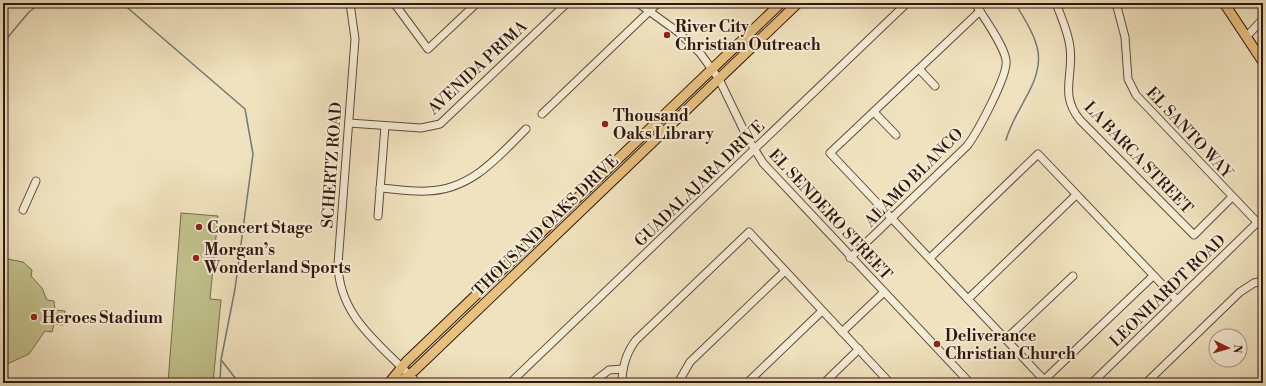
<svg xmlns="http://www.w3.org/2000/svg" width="1266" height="386" font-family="'Libre Bodoni',serif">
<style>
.green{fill:#c1c18c;stroke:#786c4d}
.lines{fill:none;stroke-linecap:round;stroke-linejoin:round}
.stream{stroke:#717a75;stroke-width:1.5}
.minor-casing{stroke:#604a3a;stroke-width:9}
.major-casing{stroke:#30170e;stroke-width:11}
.minor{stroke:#f5ecd5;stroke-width:7}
.major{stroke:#e8c17f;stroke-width:9}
.poi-dot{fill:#8f2418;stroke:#f5ecd5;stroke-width:1.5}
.labels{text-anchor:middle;stroke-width:4;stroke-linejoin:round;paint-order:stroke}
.poi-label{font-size:16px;font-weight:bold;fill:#30170e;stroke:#f5ecd5;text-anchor:start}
.street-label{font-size:16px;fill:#30170e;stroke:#f5ecd5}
</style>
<rect width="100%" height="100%" fill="#f0e2be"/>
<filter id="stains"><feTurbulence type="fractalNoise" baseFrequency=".005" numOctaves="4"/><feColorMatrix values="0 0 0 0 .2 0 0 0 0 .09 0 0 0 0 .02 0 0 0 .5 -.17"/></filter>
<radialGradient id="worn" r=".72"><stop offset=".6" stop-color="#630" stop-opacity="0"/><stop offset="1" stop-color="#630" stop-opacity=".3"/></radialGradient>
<g class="green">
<path d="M181 213 218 216 210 299 221 300 213 383H168Z"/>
<path d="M3 258 23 262 32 270 31 276 42 288 47 300 54 301 55 310 65 311 63 325 54 324 52 332 45 331 29 354 3 366Z"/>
</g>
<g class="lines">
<g class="stream">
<path d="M122 3 245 109 253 154 235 289 221 360 220 383"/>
<path d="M3 43 29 12 41 3"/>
<path d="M1006 140C1010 126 1017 114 1024 101 1049 58 1039 43 1015 3"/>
<path d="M222 361 239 383"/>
</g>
<defs>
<g id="minor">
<path d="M350 3 355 39 338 264C339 319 383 346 417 383"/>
<path d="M394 3 428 49 477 3"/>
<path d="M638 3 678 32 700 53 719 79 746 135 763 163 970 383"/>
<path d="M1056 3C1061 17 1068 31 1070 47 1074 76 1059 94 1080 120L1194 235 1232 197"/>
<path d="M1116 3 1125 37 1128 79 1136 95 1257 222"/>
<path d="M980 11 830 153 1047 383"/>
<path d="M1247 36 1263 19"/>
<path d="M919 69 935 86"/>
<path d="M874 112 896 135"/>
<path d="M542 114 658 3"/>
<path d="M349 123 421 128 440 124 567 3"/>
<path d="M380 188C396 189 411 192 427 191 471 190 497 158 526 129"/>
<path d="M23 210 36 181"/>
<path d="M378 216 385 126"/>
<path d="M850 258 967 146C977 133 1009 74 1006 60 1004 45 983 17 975 3"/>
<path d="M930 258 1038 154 1177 300"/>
<path d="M968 299 1076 195"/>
<path d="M842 332 884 292"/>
<path d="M1006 339 1073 276"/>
<path d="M1044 380 1153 276"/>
<path d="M510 383 907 3"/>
<path d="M592 383 609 370 623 369"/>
<path d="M622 383C622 367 626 353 636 340L749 232 890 383"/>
<path d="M678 383 690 362 785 271"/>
<path d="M747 383 822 311"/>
<path d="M824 383 859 349"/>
<path d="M1092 383 1263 217"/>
<path d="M1146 383 1240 292 1254 283 1263 281"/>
</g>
<g id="major">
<path d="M1224 3 1263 62"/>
<path d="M389 383 406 362 781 3"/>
<path d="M398 383 414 371 798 3"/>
</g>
</defs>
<use href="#minor" class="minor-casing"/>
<use href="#major" class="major-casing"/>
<use href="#minor" class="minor"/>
<use href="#major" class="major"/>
</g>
<g class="poi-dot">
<circle cx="667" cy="35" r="4"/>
<circle cx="605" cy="124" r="4"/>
<circle cx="199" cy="227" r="4"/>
<circle cx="196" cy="258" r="4"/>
<circle cx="34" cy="317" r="4"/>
<circle cx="937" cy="344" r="4"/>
</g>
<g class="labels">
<g class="poi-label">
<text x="675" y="32">River City<tspan x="675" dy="18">Christian Outreach</tspan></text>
<text x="613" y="121">Thousand<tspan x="613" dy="18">Oaks Library</tspan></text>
<text x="207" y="233">Concert Stage</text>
<text x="204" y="255">Morgan’s<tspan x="204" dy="18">Wonderland Sports</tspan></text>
<text x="42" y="323">Heroes Stadium</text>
<text x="945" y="341">Deliverance<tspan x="945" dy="18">Christian Church</tspan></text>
</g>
<g class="street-label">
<text transform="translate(477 67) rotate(-43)" y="6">AVENIDA PRIMA</text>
<text transform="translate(1190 132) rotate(47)" y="6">EL SANTO WAY</text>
<text transform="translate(1139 157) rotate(46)" y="6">LA BARCA STREET</text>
<text transform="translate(331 165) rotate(-86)" y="6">SCHERTZ ROAD</text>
<text transform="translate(913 177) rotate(-45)" y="6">ALAMO BLANCO</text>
<text transform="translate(699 183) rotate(-44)" y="6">GUADALAJARA DRIVE</text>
<text transform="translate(831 214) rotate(47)" y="6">EL SENDERO STREET</text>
<text transform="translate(545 225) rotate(-44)" y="6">THOUSAND OAKS DRIVE</text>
<text transform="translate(1167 290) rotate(-44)" y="6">LEONHARDT ROAD</text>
</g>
</g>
<rect width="1266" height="386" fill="none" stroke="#f0e2be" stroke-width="16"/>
<rect x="4" y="4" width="1258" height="378" fill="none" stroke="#30170e" stroke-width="2"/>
<rect x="8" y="8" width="1250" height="370" fill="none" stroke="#30170e"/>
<g transform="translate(1228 348) rotate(95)"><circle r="19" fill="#f5ecd5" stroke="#a69785"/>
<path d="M0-3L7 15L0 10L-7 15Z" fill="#8f2418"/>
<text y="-6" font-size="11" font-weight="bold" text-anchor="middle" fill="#30170e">N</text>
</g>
<rect width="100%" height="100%" filter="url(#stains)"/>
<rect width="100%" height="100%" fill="url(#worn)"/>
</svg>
